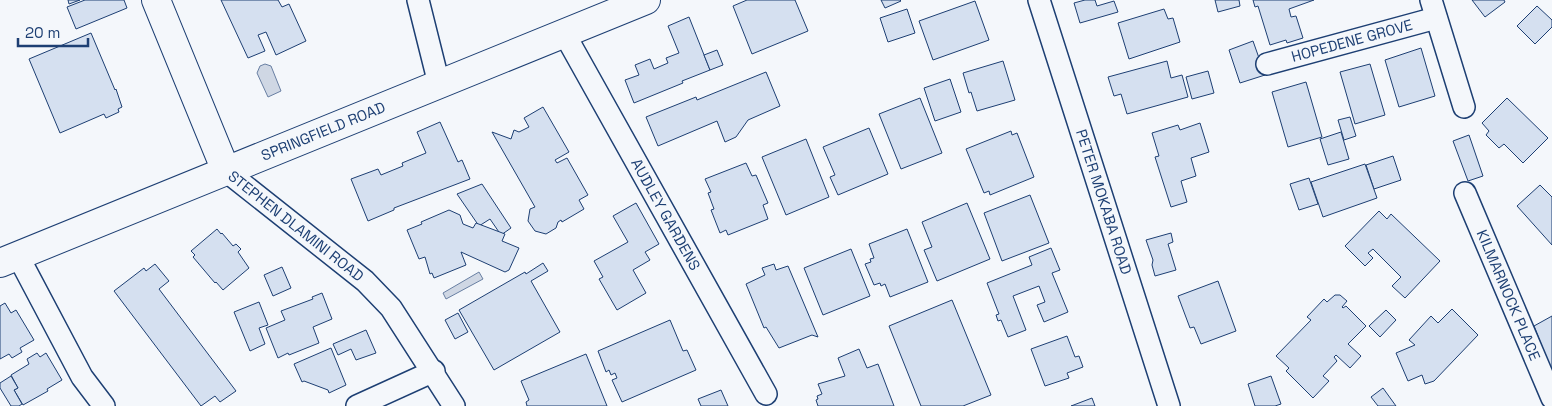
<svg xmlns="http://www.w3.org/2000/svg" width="1552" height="406" font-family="'Space Grotesk',sans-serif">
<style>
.water{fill:#cfd7e4;stroke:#687fa3}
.building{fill:#d5e0f0;stroke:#1d3f73}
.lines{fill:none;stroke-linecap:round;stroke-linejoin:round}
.street-casing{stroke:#1d3f73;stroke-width:24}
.secondary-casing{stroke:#1d3f73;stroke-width:30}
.street{stroke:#f4f7fb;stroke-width:21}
.secondary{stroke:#f4f7fb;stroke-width:28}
.labels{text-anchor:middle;stroke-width:4;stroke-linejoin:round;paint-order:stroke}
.street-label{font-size:15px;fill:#1d3f73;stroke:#f4f7fb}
</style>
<rect width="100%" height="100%" fill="#f4f7fb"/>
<g class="water">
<path d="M265 64 271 66 281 91 268 97 257 73 260 66Z"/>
<path d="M479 272 483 279 446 299 443 293Z"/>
</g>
<g class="building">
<path d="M68 0H80L69 4Z"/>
<path d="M85 0H124L127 8 76 29 67 7Z"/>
<path d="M221 0H278L282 7 289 4 306 41 276 55 266 32 258 35 265 51 248 58Z"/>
<path d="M747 0H795L808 31 752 54 733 6Z"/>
<path d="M881 0H900L901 1 885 8Z"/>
<path d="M1085 0H1095L1097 6 1114 1 1118 12 1080 23 1074 3Z"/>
<path d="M1215 0H1239L1240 6 1218 12Z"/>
<path d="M1253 0H1314L1289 9 1291 17 1296 16 1303 38 1287 43 1286 40 1270 45 1258 6 1255 7Z"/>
<path d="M1472 0H1504L1505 2 1485 17Z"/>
<path d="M975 1 989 40 933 60 919 21Z"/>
<path d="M1537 6 1552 20V27L1535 44 1517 26Z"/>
<path d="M907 9 915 33 888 42 880 18Z"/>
<path d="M1164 9 1168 19 1173 18 1180 42 1129 59 1118 23Z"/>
<path d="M689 17 710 70 682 81 683 83 634 103 625 80 639 75 635 65 650 59 654 69 668 63 666 58 679 53 668 26Z"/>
<path d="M91 33 115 90 116 89 122 107 118 109 119 112 106 118 104 114 60 133 29 59Z"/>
<path d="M1253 41 1265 75 1240 83 1229 50Z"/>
<path d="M1421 48 1435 96 1399 107 1385 60Z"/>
<path d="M717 50 723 65 710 70 704 55Z"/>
<path d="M1003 61 1015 100 977 111 971 92 969 93 963 73Z"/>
<path d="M1167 61 1171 78 1182 75 1188 97 1127 114 1121 94 1114 96 1108 77Z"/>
<path d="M1370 64 1385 115 1355 124 1340 72Z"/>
<path d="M1208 71 1214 93 1192 99 1186 77Z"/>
<path d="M766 72 780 106 748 120 736 137 725 142 717 121 658 146 646 117 696 97 697 100Z"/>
<path d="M950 79 961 112 935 121 924 88Z"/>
<path d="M1306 82 1322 137 1288 147 1272 92Z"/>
<path d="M920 98 942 153 901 169 879 114Z"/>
<path d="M1507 98 1548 138 1523 163 1504 144 1499 148 1486 135 1489 131 1482 123Z"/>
<path d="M543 107 569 152 555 160 557 163 567 158 588 195 579 200 584 209 562 222 561 220 558 222 556 228 546 234 535 231 528 221 530 209 535 207 492 132 511 139 514 130 519 132 529 127 524 118Z"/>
<path d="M1350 117 1356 136 1344 140 1338 120Z"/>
<path d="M440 122 458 162 462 160 470 179 394 208V210L368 221 351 179 378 169 381 175 403 166 402 163 426 153 417 132Z"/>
<path d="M1200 123 1209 152 1191 158 1196 176 1181 181 1187 202 1171 207 1155 157 1159 156 1152 133 1178 125 1180 130Z"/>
<path d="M869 128 888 174 838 195 830 177 835 175 823 147Z"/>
<path d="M1011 131 1012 135 1017 133 1034 177 990 195 989 191 984 193 966 149Z"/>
<path d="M1341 132 1349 159 1328 165 1320 139Z"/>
<path d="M1469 135 1483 176 1468 181 1453 141Z"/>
<path d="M806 139 829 197 786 215 762 157Z"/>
<path d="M1393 156 1401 180 1374 189 1366 165Z"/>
<path d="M746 163 752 176 756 175 768 203 763 205 768 219 728 235 726 230 720 233 711 210 714 209 708 193 711 192 705 179Z"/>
<path d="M1365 164 1377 198 1323 217 1311 182Z"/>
<path d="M1309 178 1318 204 1299 210 1290 184Z"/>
<path d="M482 184 511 228 501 235 490 219 479 226 457 194Z"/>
<path d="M1540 185 1552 197V245L1517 206Z"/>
<path d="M1030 195 1049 243 1002 261 984 213Z"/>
<path d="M636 203 659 244 645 252 650 260 633 270 646 293 617 310 599 279 603 277 594 261 628 242 613 216Z"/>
<path d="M967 203 990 259 937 281 924 250 932 247 922 222Z"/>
<path d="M449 210 460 215 463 224 473 228 476 223 505 234 502 241 519 248 509 270 505 272 461 252 466 265 434 278 432 273 430 274 425 257 419 259 407 230 422 224 421 222Z"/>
<path d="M1379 211 1387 219 1391 214 1440 261 1405 298 1392 286 1401 277 1373 249 1368 253 1373 258 1365 266 1345 246Z"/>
<path d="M217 229 221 234 222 233 233 246 236 244 241 249 238 252 249 268 223 290 216 282 215 283 193 257 195 255 191 251Z"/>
<path d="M907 229 928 282 890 297 885 284 881 286 880 283 874 285 865 264 871 262 870 259 874 258 869 244Z"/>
<path d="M1171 233 1173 242 1168 244 1176 270 1155 276 1152 265 1153 260 1146 240Z"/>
<path d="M1051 248 1060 270 1052 273 1068 312 1044 322 1037 305 1045 302 1039 286 1013 296 1026 330 1008 337 1001 320 998 321 996 315 999 314 987 283 1032 265 1029 257Z"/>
<path d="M851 249 870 296 823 315 804 268Z"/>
<path d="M543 263 548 271 531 281 560 332 494 370 459 310 525 272 526 274Z"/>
<path d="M155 264 169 281 159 289 236 391 220 402 215 396 201 406 114 291 144 268 146 271Z"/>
<path d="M774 264 776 270 788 266 818 337 812 335 779 348 766 327 764 328 746 284 765 275 762 268Z"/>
<path d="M282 267 291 288 273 296 264 275Z"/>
<path d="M1218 281 1236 331 1201 344 1194 327 1190 328 1178 296Z"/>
<path d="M322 293 332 319 313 327 319 343 289 355 288 353 278 358 266 328 285 320 281 311 313 299 312 297Z"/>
<path d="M1335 295H1340L1347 301 1342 307 1343 308 1346 306 1366 326 1348 344 1361 356 1350 368 1336 355 1334 357 1337 361 1323 376 1329 381 1313 398 1286 371 1289 368 1276 356 1311 320 1307 317 1324 299 1327 302Z"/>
<path d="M952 300 991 395 963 406H921L889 326Z"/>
<path d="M259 302 268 325 259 328 265 344 250 351 234 312Z"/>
<path d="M5 303 11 313 16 310 34 340 20 348 22 352 12 358 9 354 0 359V306Z"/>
<path d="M1452 309 1478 335 1434 381 1425 384 1422 375 1408 381 1396 353 1415 345 1409 340 1431 316 1438 323Z"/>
<path d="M1386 310 1396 320 1380 337 1369 326Z"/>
<path d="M458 313 468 332 455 339 445 320Z"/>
<path d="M1552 316V372L1534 326Z"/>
<path d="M670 320 683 351 687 350 696 370 622 402 612 380 617 378 615 373 611 375 609 370 606 372 598 351Z"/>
<path d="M366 330 376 353 356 360 351 349 338 355 333 344Z"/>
<path d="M1067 336 1075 357 1079 356 1083 367 1067 373 1069 378 1045 386 1031 349Z"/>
<path d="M331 348 346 385 329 393 328 390 304 381 302 382 294 364Z"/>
<path d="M859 349 867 368 878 364 894 406H818L816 400 818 399 817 396 822 394 818 384 845 376 838 358Z"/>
<path d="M37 353 40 357 46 353 62 380 47 389 48 391 23 405 14 390 18 388 11 375 29 364 27 359Z"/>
<path d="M586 354 607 406H527L526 402 529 400 521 381Z"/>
<path d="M11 376 18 388 14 390 22 404 19 406H11L0 388V383Z"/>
<path d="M1271 376 1281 404 1275 406H1255L1248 384Z"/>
<path d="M1383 388 1396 406H1378L1371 397Z"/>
<path d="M721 390 728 406H701L698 399Z"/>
<path d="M1092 398 1095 406H1071Z"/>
</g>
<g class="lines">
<defs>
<g id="street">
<path d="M418 0 439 84"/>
<path id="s1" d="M1039 0 1169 406"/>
<path d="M1431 0 1464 107"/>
<path id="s2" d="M564 33 766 394"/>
<path id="s3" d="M1267 64 1436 18"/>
<path id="s4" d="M226 171 365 281 391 308 454 406"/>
<path id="s5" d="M1465 193 1552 398"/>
<path d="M18 256 82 377 104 406"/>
<path d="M357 406 434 371"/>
</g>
<g id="secondary">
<path d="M156 0 226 171"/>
<path id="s6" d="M0 263 646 0"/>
</g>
</defs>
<use href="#street" class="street-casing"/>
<use href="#secondary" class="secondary-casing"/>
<use href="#street" class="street"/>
<use href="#secondary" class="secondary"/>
</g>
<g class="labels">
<g class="street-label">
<text dy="5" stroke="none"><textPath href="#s3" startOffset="88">HOPEDENE GROVE</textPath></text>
<text dy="5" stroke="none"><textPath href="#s6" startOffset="349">SPRINGFIELD ROAD</textPath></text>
<text dy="5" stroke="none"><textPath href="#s1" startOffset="212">PETER MOKABA ROAD</textPath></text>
<text dy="5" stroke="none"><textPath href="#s2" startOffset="208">AUDLEY GARDENS</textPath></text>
<text dy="5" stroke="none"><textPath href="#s4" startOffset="89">STEPHEN DLAMINI ROAD</textPath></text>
<text dy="5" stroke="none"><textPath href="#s5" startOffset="111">KILMARNOCK PLACE</textPath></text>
</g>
</g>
<path d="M18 38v8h70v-8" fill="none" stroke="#1d3f73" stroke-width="2.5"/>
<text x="25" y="38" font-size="15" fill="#1d3f73" stroke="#f4f7fb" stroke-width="4" paint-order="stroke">20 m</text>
</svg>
